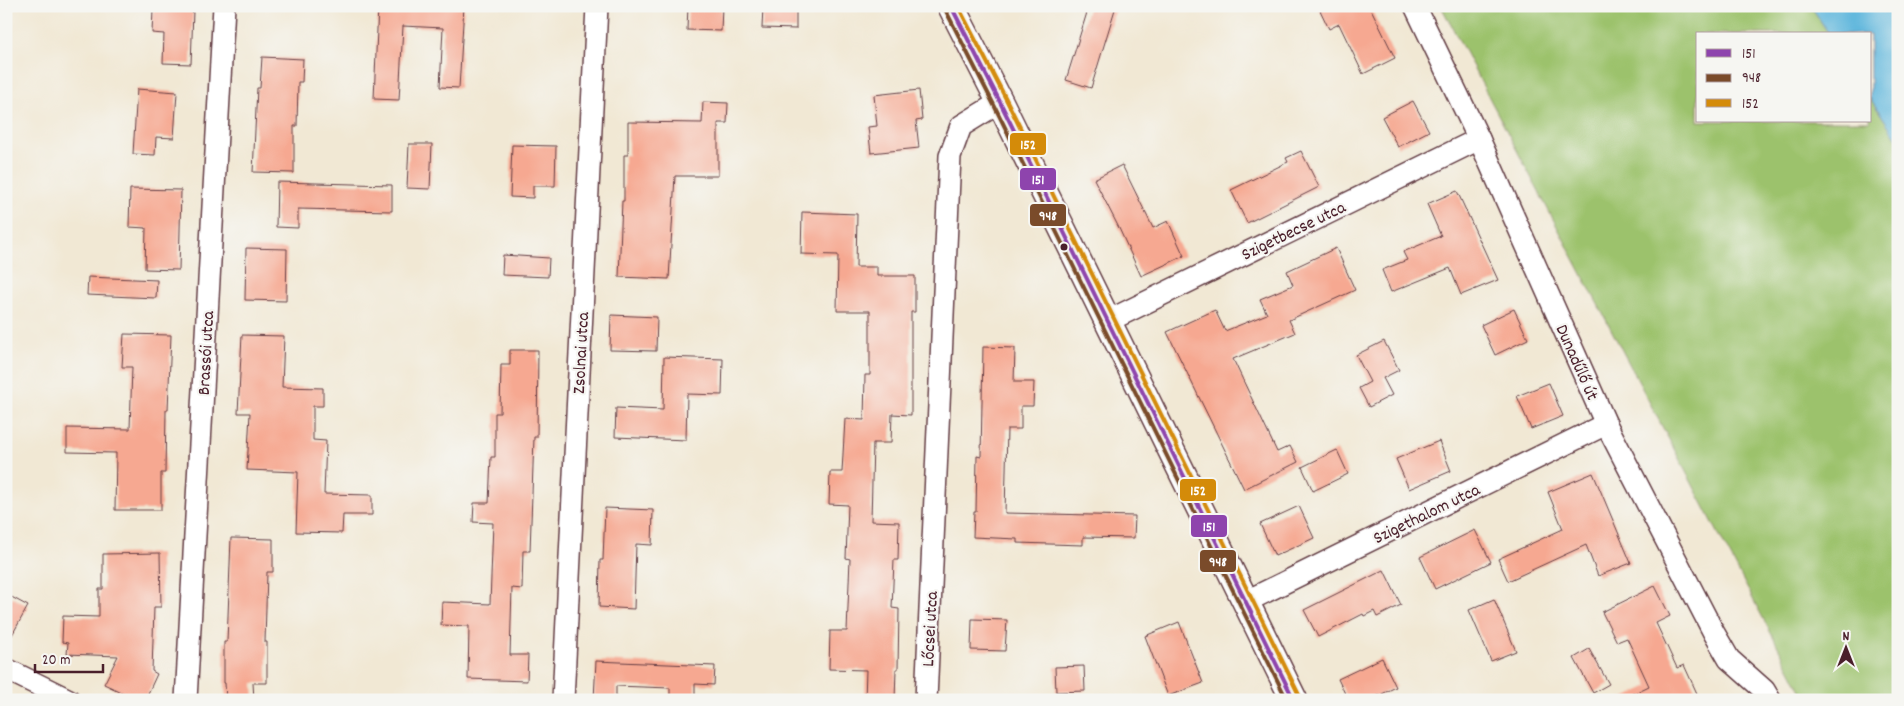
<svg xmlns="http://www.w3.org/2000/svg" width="1904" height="706" font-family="Dekko,sans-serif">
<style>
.green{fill:#9cc26c;stroke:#73704c}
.water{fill:#60b7dd;stroke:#556b84}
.building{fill:#f6a891}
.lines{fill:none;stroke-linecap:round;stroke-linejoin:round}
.minor-casing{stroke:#633d44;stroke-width:24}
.tertiary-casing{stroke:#633d44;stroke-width:29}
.minor{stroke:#fff;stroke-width:21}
.tertiary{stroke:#fff;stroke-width:26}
.bus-1-casing{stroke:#f6f6f2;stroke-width:8}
.bus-2-casing{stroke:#f6f6f2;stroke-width:8}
.bus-3-casing{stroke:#f6f6f2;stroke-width:8}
.bus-1{stroke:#8e44ad;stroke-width:4}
.bus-2{stroke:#7a4b2a;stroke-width:4}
.bus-3{stroke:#d48b09;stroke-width:4}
.bus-dot{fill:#4a1f2b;stroke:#f6f6f2;stroke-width:2}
.labels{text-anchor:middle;stroke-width:4.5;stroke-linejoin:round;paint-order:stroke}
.street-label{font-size:18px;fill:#4a1f2b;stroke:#f6f6f2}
.line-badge{stroke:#f6f6f2;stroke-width:2}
.badge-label{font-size:14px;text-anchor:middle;font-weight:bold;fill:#fff}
</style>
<rect width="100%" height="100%" fill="#f6f6f2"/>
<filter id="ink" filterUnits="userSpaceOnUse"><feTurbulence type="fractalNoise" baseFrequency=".02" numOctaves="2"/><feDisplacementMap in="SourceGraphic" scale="10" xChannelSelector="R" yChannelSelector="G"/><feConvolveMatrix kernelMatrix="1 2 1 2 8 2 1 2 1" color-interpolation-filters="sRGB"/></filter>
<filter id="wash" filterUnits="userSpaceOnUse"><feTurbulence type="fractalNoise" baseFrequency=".0096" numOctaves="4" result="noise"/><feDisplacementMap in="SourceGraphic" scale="20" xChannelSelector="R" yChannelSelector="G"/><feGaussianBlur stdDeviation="1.12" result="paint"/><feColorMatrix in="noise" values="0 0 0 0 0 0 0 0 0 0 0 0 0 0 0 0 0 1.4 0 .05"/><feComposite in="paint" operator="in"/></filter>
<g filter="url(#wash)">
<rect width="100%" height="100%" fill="#f1e8d4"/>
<path class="green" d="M1441 6H1811L1829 34H1698V121H1870V98L1898 140V700H1806Z"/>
<path class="water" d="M1811 6H1898V140L1870 98V34H1829Z"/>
<g id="blocks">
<g class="building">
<path d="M378 6H464L459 88 440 87 443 28 403 26 399 100 374 99Z"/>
<path d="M688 6H722L721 31 687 30Z"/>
<path d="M763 6H796V29L762 28Z"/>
<path d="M1089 6H1116L1091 88 1066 80Z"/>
<path d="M1318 6H1376L1371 9 1395 58 1363 74 1339 24 1329 29Z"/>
<path d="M153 10 193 11 191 64 163 63 164 34 152 33Z"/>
<path d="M262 57 303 59 302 82H298L297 126H294V173L253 172 257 88H260Z"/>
<path d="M137 89 177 92 174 138 156 137 155 155 133 154Z"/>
<path d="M919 90 922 120 916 121 919 148 871 153 868 127 877 126 874 95Z"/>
<path d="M1413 101 1429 131 1398 147 1382 117Z"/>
<path d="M703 102 728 103 727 123H718V176H675L669 279 619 277 622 201H624V155H628V122L702 123Z"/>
<path d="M409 144H432L430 189 407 188Z"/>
<path d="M512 145 556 146 555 186H533V198L510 197Z"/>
<path d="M1301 151 1319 187 1247 223 1231 190 1288 162 1286 158Z"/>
<path d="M1122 165 1153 228 1168 221 1184 256 1141 276 1118 226 1094 179Z"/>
<path d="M277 182 392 185V211L298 209V228L276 227Z"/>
<path d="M130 189 181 190 179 270 145 269 146 228 129 227Z"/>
<path d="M1457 191 1498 280 1461 295 1450 268 1391 292 1382 270 1407 260 1403 252 1441 236 1427 204Z"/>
<path d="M802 212 857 214 856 267H877V276H915V312H911V415L892 414 891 443H873L871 521 899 522 898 560H894L892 608 899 609 898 669H896L895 700H865L866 670 829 669 830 631H847L850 559 846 558 848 505 829 504 830 472H842L845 419 864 420 865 375H870V311H837L838 255 801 254Z"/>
<path d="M246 248 287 249 286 301 245 300Z"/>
<path d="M1336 248 1355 290 1289 320 1295 333 1233 359 1277 452 1290 446 1298 462 1244 489 1167 332 1215 310 1225 331 1267 314 1260 299 1293 285 1287 271Z"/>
<path d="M503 255 549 258 548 277 502 275Z"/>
<path d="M88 277 157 280 156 298 87 295Z"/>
<path d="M1514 309 1528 339 1495 355 1481 325Z"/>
<path d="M611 315 657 317 656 351 610 350Z"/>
<path d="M124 334 171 335 168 410H166L165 473H161V510H115L116 453 67 452V428L130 429 132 367H122Z"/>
<path d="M242 335 284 336 282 387 323 388V406H313V440L326 441 324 494 372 495V515H343L342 533 296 532 298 472 247 470 250 413H238Z"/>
<path d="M1384 341 1399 370 1383 378 1392 395 1369 407 1359 388 1370 382 1356 355Z"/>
<path d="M983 347 1015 348 1014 382H1034L1033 406H1021V429H1007L1005 513 1135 516 1134 538 1083 537V545L1017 543V539L973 537 974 512H976L977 456 981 457Z"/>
<path d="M510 350H538L537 437H534L530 551H523L522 589 512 588 510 655H528L527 681 468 679 469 626 441 625 442 602 490 604 493 523 473 522 474 503H489L491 457H495V413H500L501 365H510Z"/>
<path d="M664 357 723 359 722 395 687 394 686 440 615 437 616 408 663 410Z"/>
<path d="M1549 383 1563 416 1531 429 1517 396Z"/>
<path d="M1439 441 1451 471 1409 489 1396 459Z"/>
<path d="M1337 450 1348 474 1313 491 1302 467Z"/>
<path d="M1593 473 1631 563 1598 576 1586 545 1508 581 1498 559 1563 529 1548 492Z"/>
<path d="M1299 506 1314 538 1275 556 1260 524Z"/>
<path d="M605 508 653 510 652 545 636 544 634 609 599 607 600 560H603Z"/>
<path d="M1475 530 1491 562 1435 589 1420 557Z"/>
<path d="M231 538 273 539V572H267L265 642H267V683H253L254 700H226L225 683H224V642H227Z"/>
<path d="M160 553 161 607H154L152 671 157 674 145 700H138L104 684 118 656 67 654 68 643 62 642 63 616 99 617V589H103V554Z"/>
<path d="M1384 570 1401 605 1377 617 1374 611 1364 616 1363 614 1318 637 1304 610Z"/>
<path d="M1655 586 1670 616 1656 623 1677 668 1684 665 1700 700H1620L1649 686 1627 638 1617 642 1602 612Z"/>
<path d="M6 594 28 606 6 646Z"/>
<path d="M1494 599 1516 651 1491 661 1469 610Z"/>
<path d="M972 619 1007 620 1005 651 971 650Z"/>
<path d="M1179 622 1203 683 1168 696 1145 636Z"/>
<path d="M1589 649 1609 684 1593 693 1574 658Z"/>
<path d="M1382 658 1396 687 1370 700H1348L1338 679Z"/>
<path d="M596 661 715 666 714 685 695 684V698L670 697V688L616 686V700L594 699Z"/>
<path d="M1084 666 1085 691 1056 692 1055 667Z"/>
</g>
</g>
</g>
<g filter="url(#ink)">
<use href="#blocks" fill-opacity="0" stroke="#633d44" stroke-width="1"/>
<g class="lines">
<defs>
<g id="minor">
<path d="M1415 6 1479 139 1606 424 1714 633 1729 659 1764 690 1770 700"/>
<path d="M1108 321 1479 139"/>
<path d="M1247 601 1606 424"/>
<path d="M6 669 69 700"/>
<path d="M186 700 224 6"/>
<path d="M563 700 597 6"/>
<path d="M926 700 950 156 961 126 1000 102"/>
</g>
<path id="tertiary" d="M951 6 1000 102 1294 700"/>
</defs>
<use href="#minor" class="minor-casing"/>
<use href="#tertiary" class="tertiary-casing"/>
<use href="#minor" class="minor"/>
<use href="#tertiary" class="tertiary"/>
<defs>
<path id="bus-1" d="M951 6 1000 102 1294 700"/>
<path id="bus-2" d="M945 9 994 105 1287 700"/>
<path id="bus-3" d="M958 6 1006 99 1300 697"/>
</defs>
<use href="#bus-1" class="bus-1-casing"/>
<use href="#bus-2" class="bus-2-casing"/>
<use href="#bus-3" class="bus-3-casing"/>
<use href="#bus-1" class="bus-1"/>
<use href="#bus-2" class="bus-2"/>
<use href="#bus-3" class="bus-3"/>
</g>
</g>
<circle class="bus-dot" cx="1064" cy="247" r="4.5"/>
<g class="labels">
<g class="street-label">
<text transform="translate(1293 230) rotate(-26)" y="6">Szigetbecse utca</text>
<text transform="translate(205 353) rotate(-87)" y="6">Brassói utca</text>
<text transform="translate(580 353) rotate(-87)" y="6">Zsolnai utca</text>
<text transform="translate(1578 362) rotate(66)" y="6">Dunadűlő út</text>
<text transform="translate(1426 513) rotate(-26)" y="6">Szigethalom utca</text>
<text transform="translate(929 629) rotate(-87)" y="6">Lőcsei utca</text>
</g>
</g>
<g class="line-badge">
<rect x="1009" y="132" width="38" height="24" rx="5" fill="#d48b09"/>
<rect x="1019" y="167" width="38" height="24" rx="5" fill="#8e44ad"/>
<rect x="1029" y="203" width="38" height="24" rx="5" fill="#7a4b2a"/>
<rect x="1179" y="478" width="38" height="24" rx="5" fill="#d48b09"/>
<rect x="1190" y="514" width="38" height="24" rx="5" fill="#8e44ad"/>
<rect x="1199" y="549" width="38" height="24" rx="5" fill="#7a4b2a"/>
</g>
<g class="badge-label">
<text x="1028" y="149">152</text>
<text x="1038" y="184">151</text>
<text x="1048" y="220">948</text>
<text x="1198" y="495">152</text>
<text x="1209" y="531">151</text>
<text x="1218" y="566">948</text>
</g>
<rect width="1904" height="706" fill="none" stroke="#f6f6f2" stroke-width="25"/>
<rect x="1696" y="32" width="175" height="90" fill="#f6f6f2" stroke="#b1a0a2"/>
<rect x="1706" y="49" width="25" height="8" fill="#8e44ad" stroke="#b1a0a2"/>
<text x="1742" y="58" font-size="15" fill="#4a1f2b">151</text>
<rect x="1706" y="74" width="25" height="8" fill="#7a4b2a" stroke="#b1a0a2"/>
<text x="1742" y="82" font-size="15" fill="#4a1f2b">948</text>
<rect x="1706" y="99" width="25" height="8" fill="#d48b09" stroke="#b1a0a2"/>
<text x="1742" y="108" font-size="15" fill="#4a1f2b">152</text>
<g transform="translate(1846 648)" stroke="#f6f6f2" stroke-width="4" paint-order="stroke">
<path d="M0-4L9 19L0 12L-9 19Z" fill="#4a1f2b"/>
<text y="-8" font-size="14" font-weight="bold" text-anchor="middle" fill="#4a1f2b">N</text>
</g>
<path d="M35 664v8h68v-8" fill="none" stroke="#4a1f2b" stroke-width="2.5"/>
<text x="42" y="664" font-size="15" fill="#4a1f2b" stroke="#f6f6f2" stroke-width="4" paint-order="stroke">20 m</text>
</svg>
